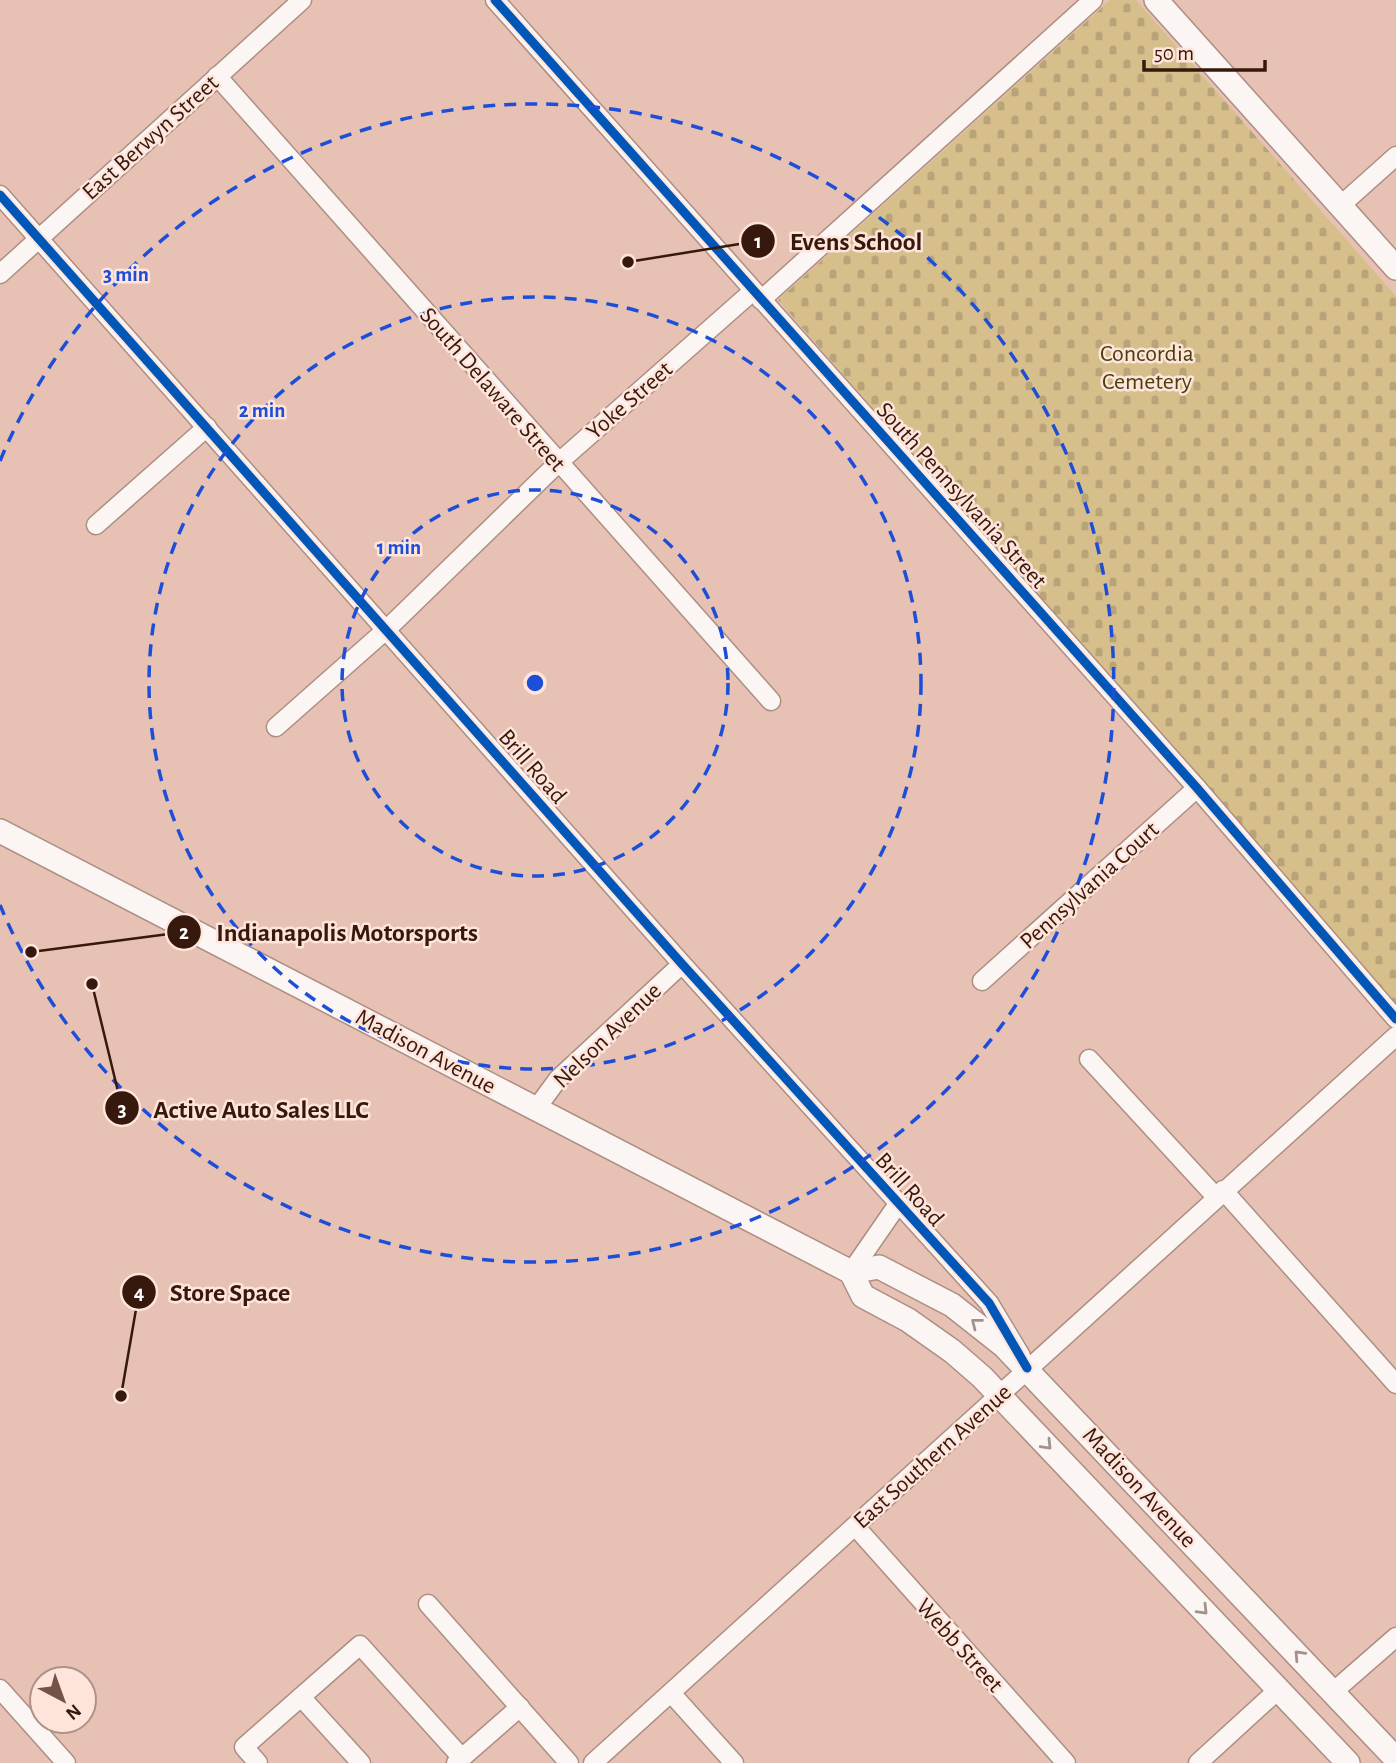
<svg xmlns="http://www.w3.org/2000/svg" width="1396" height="1763" font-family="'Alegreya Sans',sans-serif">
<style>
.cemetery{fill:url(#cemetery-stones)}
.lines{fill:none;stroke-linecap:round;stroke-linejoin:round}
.minor-casing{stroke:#ad8e82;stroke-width:21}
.major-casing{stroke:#ad8e82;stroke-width:26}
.minor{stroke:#fbf6f4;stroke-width:18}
.major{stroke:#fbf6f4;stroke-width:23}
.cycleway-casing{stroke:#fee4da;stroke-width:13}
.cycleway{stroke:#0057b8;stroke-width:9}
.oneway{stroke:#a3928c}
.ring{fill:none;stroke:#1d4ed8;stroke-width:3.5;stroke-dasharray:12 9}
.labels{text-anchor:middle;stroke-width:5;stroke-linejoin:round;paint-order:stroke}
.street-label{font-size:24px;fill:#37180c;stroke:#fee4da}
.park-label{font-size:24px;fill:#48400c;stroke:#fee4da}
.centre{fill:#1d4ed8;stroke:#fee4da;stroke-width:3.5}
.ring-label{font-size:21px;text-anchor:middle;font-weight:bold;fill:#1d4ed8;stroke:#fee4da;stroke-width:5;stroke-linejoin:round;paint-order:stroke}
.leader{fill:none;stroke:#37180c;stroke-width:2.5}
.callout-dot{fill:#37180c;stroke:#fee4da;stroke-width:2.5}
.mark-label{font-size:21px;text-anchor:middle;font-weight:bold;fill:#fff}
.callout-label{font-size:26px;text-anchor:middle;font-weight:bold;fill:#37180c;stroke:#fee4da;stroke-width:5;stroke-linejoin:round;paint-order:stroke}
</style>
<defs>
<pattern id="cemetery-stones" width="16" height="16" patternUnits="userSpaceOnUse" patternTransform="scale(1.75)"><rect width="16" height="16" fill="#d7bf8c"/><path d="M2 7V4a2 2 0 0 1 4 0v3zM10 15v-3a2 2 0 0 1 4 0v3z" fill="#b9a378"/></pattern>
</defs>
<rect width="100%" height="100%" fill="#e6c1b4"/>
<path class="cemetery" d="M1110 0H1136L1396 296V1007L778 300Z"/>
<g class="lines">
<defs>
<g id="minor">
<path d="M495 0 1197 788 1396 1019"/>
<path d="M217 76 771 701"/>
<path d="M0 195 682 964 989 1303 1021 1356"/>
<path d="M1340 206 1396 156"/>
<path d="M0 274 302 0"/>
<path d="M761 300 1093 0"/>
<path d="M96 525 207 427"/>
<path d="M276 727 387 629 558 463 753 291"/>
<path d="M982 981 1197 788"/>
<path d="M1089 1059 1216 1197"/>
<path d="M536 1109 558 1079 682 964"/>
<path d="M1223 1190 1396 1384"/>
<path d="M851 1272 898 1204"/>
<path d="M855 1526 1066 1763"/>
<path d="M428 1604 569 1763"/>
<path d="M0 1689 66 1763"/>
<path d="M1333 1692 1396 1637"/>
<path d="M671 1693 734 1763"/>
<path d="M301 1697 361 1763"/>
<path d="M258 1763 244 1747 360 1645 462 1758"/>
<path d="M456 1763 520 1707"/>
<path d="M593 1763 1396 1036"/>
<path d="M1198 1763 1279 1689"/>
</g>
<g id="major">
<path d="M1156 0 1396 268"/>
<path d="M0 831 851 1272 863 1296 908 1320 952 1351 982 1377 1348 1763"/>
<path d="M851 1272 879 1267 952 1305 1004 1346 1396 1759"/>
</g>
</defs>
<use href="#minor" class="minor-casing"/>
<use href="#major" class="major-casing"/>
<use href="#minor" class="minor"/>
<use href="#major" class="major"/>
<defs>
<g id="cycleway">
<path d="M495 0 1197 788 1396 1019"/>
<path d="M0 195 682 964 989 1303 1027 1368"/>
</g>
</defs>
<use href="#cycleway" class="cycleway-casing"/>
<use href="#cycleway" class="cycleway"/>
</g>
<defs><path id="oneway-chevron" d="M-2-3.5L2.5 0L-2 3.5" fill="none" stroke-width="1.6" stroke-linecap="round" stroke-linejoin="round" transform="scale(1.75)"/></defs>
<g class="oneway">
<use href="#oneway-chevron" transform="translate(976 1323) rotate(-142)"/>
<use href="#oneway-chevron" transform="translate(1047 1445) rotate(46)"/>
<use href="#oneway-chevron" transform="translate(1203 1610) rotate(46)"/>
<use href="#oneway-chevron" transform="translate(1299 1655) rotate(-133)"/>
</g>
<g class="ring">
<circle cx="535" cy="683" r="193"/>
<circle cx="535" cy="683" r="386"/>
<path d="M0 461A579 579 0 1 1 0 905"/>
</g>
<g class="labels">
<g class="street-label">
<text transform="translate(150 137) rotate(-42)" y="8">East Berwyn Street</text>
<text transform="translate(493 389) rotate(49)" y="8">South Delaware Street</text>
<text transform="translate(629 400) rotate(-41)" y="8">Yoke Street</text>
<text transform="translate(962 495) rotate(48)" y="8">South Pennsylvania Street</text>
<text transform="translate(533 766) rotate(49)" y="8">Brill Road</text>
<text transform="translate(1089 885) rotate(-42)" y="8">Pennsylvania Court</text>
<text transform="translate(607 1035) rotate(-44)" y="8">Nelson Avenue</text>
<text transform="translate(426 1051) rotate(28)" y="8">Madison Avenue</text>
<text transform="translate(910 1189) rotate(48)" y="8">Brill Road</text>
<text transform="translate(932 1456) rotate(-42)" y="8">East Southern Avenue</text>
<text transform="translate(1140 1487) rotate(47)" y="8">Madison Avenue</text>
<text transform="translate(960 1645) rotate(48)" y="8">Webb Street</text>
</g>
<g class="park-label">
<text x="1147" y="361">Concordia<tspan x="1147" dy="28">Cemetery</tspan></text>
</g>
</g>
<circle cx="535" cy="683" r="10" class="centre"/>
<g class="ring-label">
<text x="126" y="281">3 min</text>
<text x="262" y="417">2 min</text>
<text x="399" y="554">1 min</text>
</g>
<path class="leader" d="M628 262L758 241M31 952L184 932M92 984L122 1108M121 1396L139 1292"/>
<g class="callout-dot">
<circle cx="628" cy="262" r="7"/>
<circle cx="31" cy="952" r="7"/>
<circle cx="92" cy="984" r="7"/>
<circle cx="121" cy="1396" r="7"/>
<circle cx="758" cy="241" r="18"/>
<circle cx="184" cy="932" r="18"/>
<circle cx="122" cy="1108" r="18"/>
<circle cx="139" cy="1292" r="18"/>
</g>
<g class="mark-label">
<text x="758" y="248">1</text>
<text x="184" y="939">2</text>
<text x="122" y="1116">3</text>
<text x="139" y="1299">4</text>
</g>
<g class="callout-label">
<text x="856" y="250">Evens School</text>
<text x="347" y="941">Indianapolis Motorsports</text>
<text x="261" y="1118">Active Auto Sales LLC</text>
<text x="230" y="1301">Store Space</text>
</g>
<g transform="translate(63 1700) rotate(139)"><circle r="33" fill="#fee4da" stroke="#ae9288" stroke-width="2"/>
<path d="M0-5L12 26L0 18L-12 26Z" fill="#745347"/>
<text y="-10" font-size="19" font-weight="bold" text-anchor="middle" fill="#37180c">N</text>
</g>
<path d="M1144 60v10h121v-10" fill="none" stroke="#37180c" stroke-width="3.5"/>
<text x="1154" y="60" font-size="21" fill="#37180c" stroke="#fee4da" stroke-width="5" paint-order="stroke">50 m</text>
</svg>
